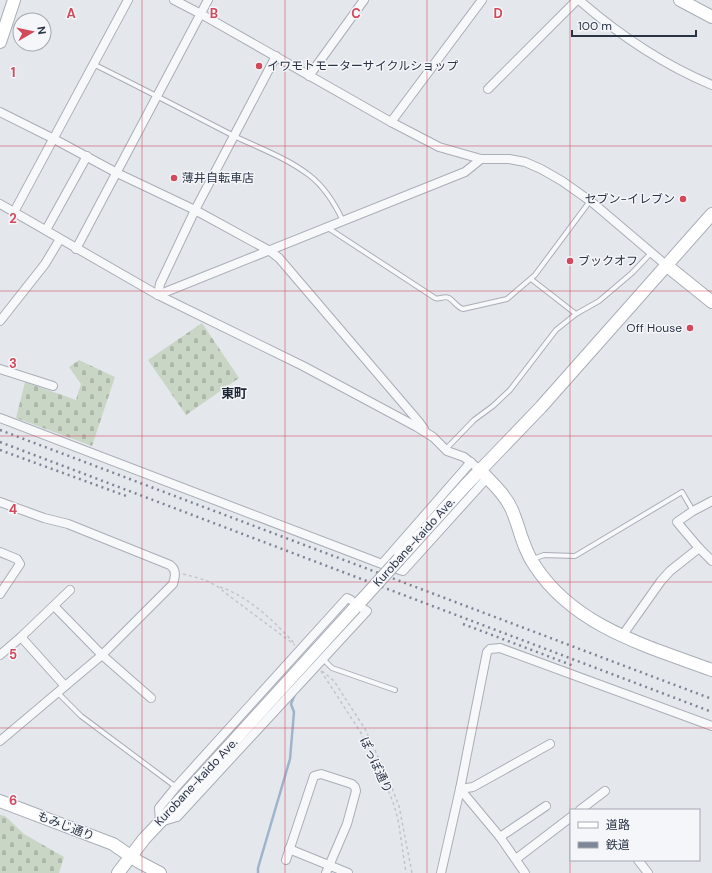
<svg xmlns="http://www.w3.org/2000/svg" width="712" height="873" font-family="'DM Sans','Noto Sans JP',sans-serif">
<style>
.cemetery{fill:url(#cemetery-stones)}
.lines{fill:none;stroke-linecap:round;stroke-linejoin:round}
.stream{stroke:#9fb4cc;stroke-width:2.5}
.lane-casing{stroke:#a9aeb7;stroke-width:6}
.street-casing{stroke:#a9aeb7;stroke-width:10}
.secondary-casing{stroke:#a9aeb7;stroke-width:14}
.path{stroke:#c2c5cb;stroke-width:1.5;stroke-dasharray:3 3;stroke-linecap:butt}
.lane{stroke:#f7f8fa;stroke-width:4}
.street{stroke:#f7f8fa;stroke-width:8}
.secondary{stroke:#fff;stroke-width:12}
.rail{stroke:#7d8696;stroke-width:2.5;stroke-dasharray:2 4;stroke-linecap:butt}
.secondary-bridge-casing{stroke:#a9aeb7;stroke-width:14;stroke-linecap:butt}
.secondary-bridge{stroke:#fff;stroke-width:12}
.grid{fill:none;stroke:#d1495b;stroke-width:1;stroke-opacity:0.55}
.poi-dot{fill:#d1495b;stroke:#f4f6f9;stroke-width:1.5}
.labels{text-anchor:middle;stroke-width:3;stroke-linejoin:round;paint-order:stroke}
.poi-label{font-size:12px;fill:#2b3445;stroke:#f4f6f9;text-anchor:start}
.street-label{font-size:12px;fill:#2b3445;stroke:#f4f6f9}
.neighbourhood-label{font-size:13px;font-weight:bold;fill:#1d2536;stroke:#f4f6f9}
.grid-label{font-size:13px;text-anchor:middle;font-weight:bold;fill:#d1495b;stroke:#f4f6f9;stroke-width:3;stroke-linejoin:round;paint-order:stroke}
</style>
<defs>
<pattern id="cemetery-stones" width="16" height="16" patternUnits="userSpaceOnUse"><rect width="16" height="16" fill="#c9d6c5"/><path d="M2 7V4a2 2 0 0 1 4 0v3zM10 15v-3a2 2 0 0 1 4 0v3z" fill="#adb8ab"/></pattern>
</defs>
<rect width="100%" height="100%" fill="#e4e7ec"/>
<g class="cemetery">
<path d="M202 323 239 378 186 415 148 360Z"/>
<path d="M79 360 115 377 92 446 16 418 25 382 76 400 81 384 69 367Z"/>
<path d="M0 815 5 816 24 834 64 857 59 873H0Z"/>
</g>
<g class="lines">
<path class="stream" d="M258 873V868L290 759 294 712 291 704 295 694"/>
<defs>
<g id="lane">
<path d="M93 64C140 87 187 112 234 136 259 148 287 158 309 175 325 187 335 204 343 221"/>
<path d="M328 228 435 298C440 300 444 295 449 298 454 301 457 307 463 309L507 299 535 275 590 201"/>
<path d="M531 279 576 314 599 301 632 273 651 253"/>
<path d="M445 450 474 420 493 406 510 390 556 330 576 314"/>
<path d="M533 559 544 555 575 556 682 492 693 511"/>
<path d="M323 659 332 668 395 690"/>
<path d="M58 693 81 716 176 787"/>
</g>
<g id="street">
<path d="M174 0 201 14 391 122 439 147 481 159H509L525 162 541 169 562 181 593 203 666 265"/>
<path d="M579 0C618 34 664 65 712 85"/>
<path d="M309 76 364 0"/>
<path d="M488 89 577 0"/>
<path d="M0 112 54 139 117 173 195 210 270 251 279 258 419 422 424 429"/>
<path d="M391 122 482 0"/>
<path d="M0 204 158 295 303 366 417 427 433 437 447 451 464 457 480 470"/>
<path d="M14 212 128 0"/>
<path d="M46 230 87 156"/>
<path d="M76 249 208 0"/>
<path d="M158 295 465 172 481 159"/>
<path d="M158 295 160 284 195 210 276 56"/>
<path d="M0 321 45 264 60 239"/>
<path d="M0 369 53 386"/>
<path d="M0 418 382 564 471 462"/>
<path d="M0 502 44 518 68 524 170 565C177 570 175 577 173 584L102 655 0 741"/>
<path d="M699 548 712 561"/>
<path d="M0 552 17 559 20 564 0 594"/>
<path d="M388 566 403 571 487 478"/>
<path d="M351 600 347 598 176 787 159 808 160 822 177 817 367 611 362 608"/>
<path d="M54 606 102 655 151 698"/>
<path d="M622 636 661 581 670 571 699 548 677 522 693 511 712 501"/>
<path d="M21 637 65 686"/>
<path d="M0 655 21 637 70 590"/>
<path d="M460 789 500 837 525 873"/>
<path d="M460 789 473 787 550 744"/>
<path d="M580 810 605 791"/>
<path d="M500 837 546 806"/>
<path d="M289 849 348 873"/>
<path d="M516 859 571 817"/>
<path d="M286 860 314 776 321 774 352 784 355 787 356 791 347 824 326 873"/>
<path d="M638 860 648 873"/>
<path d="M441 873 460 789 487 652 490 649 500 648 712 726"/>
</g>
<g id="secondary">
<path d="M680 0 712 17"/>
<path d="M0 42 14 0"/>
<path d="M666 265 712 302"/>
<path d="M480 470C491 482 505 494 512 510 520 529 523 549 535 566 575 627 647 646 712 670"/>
<path d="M399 559 465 486 541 407 712 214"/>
<path d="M0 801 113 844 139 862 160 873"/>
<path d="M118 873 144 839 160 822 361 601"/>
</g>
</defs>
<use href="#lane" class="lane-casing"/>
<use href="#street" class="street-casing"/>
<use href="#secondary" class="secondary-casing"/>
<g class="path">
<path d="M183 574C204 579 212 581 228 595L295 645"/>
<path d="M220 587C248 596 274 621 294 643"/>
<path d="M321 671 361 733 382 775 393 802 398 819 406 873"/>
<path d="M322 671 334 681 365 729 388 778 399 806 412 873"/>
</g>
<use href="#lane" class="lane"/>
<use href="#street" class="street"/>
<use href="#secondary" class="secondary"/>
<g class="rail">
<path d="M0 430 712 699"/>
<path d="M0 442 712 712"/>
<path d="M0 450 129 497"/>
<path d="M463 624 574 666"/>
</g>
<defs>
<path id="secondary-bridge" d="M361 601 399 559"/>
</defs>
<use href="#secondary-bridge" class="secondary-bridge-casing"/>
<use href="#secondary-bridge" class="secondary-bridge"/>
</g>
<path class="grid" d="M142 0V873M285 0V873M427 0V873M570 0V873M0 146H712M0 291H712M0 436H712M0 582H712M0 728H712"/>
<g class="poi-dot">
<circle cx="259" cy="66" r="4"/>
<circle cx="174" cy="178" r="4"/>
<circle cx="683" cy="199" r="4"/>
<circle cx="570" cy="261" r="4"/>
<circle cx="690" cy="328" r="4"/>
</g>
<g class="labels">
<g class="poi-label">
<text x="267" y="70">イワモトモーターサイクルショップ</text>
<text x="182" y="182">薄井自転車店</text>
<text x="675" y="203" text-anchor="end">セブン-イレブン</text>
<text x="578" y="265">ブックオフ</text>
<text x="682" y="332" text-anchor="end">Off House</text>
</g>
<g class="street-label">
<text transform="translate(414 542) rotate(-48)" y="4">Kurobane-kaido Ave.</text>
<text transform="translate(376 765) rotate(65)" y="4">ぽっぽ通り</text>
<text transform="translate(196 782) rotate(-47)" y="4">Kurobane-kaido Ave.</text>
<text transform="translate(66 826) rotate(21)" y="4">もみじ通り</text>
</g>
<g class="neighbourhood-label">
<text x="234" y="398">東町</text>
</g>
</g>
<g class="grid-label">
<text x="71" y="18">A</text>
<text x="214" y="18">B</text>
<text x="356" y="18">C</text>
<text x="498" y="18">D</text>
<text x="13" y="77">1</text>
<text x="13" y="223">2</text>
<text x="13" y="368">3</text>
<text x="13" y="514">4</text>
<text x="13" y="659">5</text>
<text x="13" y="805">6</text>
</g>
<rect x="570" y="809" width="130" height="52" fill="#f4f6f9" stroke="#a4a8b1"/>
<rect x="578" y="822" width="20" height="6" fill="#ffffff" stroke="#a4a8b1"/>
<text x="606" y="829" font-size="12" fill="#2b3445">道路</text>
<rect x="578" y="842" width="20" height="6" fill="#7d8696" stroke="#a4a8b1"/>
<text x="606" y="849" font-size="12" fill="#2b3445">鉄道</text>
<g transform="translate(32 32) rotate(81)"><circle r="19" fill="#f4f6f9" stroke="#a4a8b1"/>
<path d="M0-3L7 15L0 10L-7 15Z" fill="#d1495b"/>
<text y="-6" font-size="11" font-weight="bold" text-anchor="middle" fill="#2b3445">N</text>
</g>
<path d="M572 30v6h124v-6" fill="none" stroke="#2b3445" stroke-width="2"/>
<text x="578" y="30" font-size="12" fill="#2b3445" stroke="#f4f6f9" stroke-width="3" paint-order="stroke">100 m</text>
</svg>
